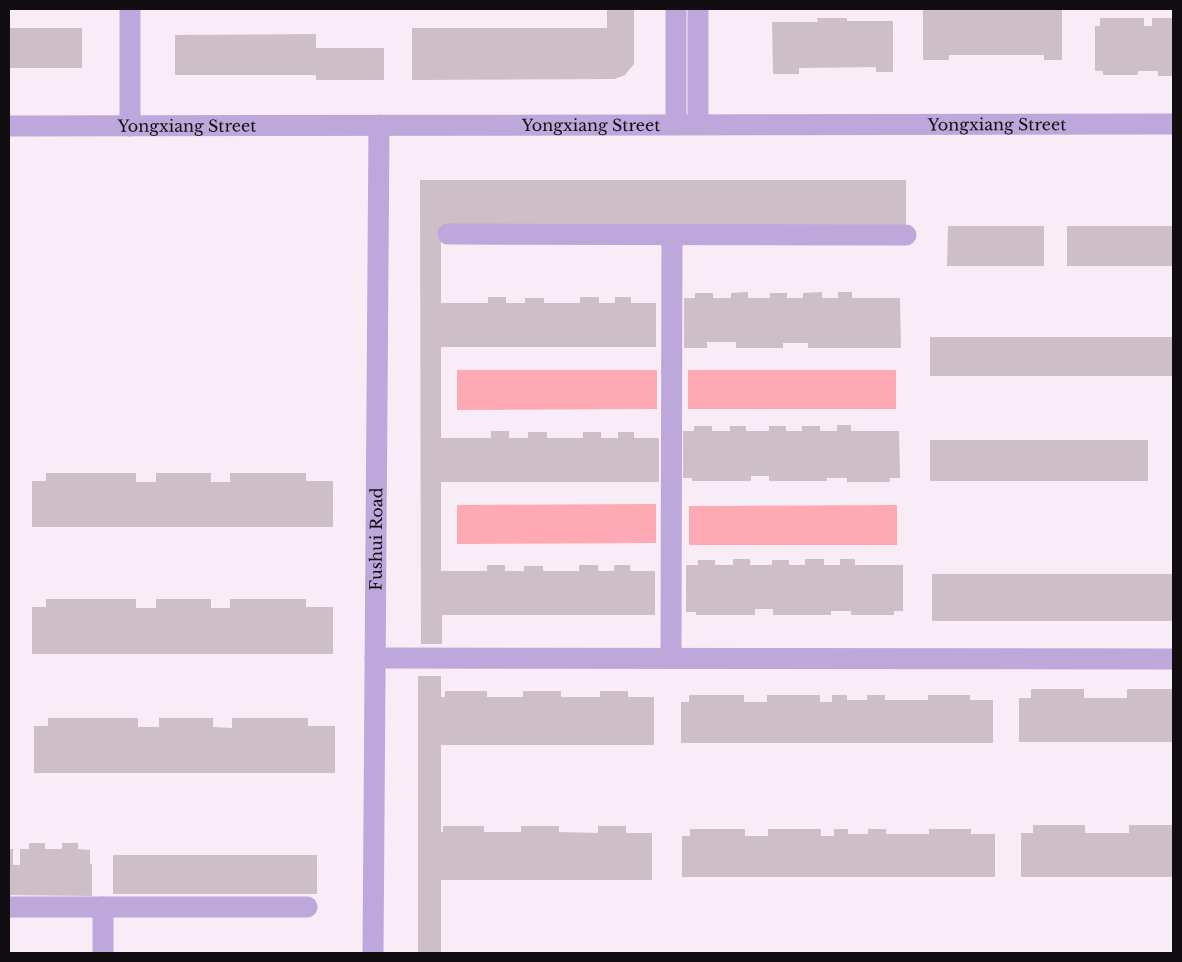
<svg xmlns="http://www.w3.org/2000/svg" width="1182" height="962" font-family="'Libre Baskerville',serif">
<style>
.green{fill:#fea9b3}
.building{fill:#cebec5}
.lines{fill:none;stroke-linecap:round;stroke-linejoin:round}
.minor{stroke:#bea7db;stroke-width:21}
.labels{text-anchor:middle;stroke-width:4;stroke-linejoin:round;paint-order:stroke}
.street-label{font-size:16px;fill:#110d10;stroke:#fefefe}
</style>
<rect width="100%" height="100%" fill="#f8ecf7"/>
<g class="green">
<path d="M457 370H657V409L457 410Z"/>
<rect x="688" y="370" width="208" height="39"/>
<path d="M656 504V543L457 544V505Z"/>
<path d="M897 505V545H689V506Z"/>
</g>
<g class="building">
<path d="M607 9H634V64L625 75 615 79 412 80V28H607Z"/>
<path d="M923 9H1062V60H1044V55H949V60H923Z"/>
<path d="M817 18H847V21H893V72H876V67L799 68V74H773L772 22H818Z"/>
<path d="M1100 18H1144V26H1152V18H1173V76H1158V71H1138V75H1103V71H1095V26H1100Z"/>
<rect x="9" y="28" width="73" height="40"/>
<path d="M316 34V48H384V80H316V75H175V35Z"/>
<path d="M420 180H906V226L441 227V303H488V297H506V303H525V298H544V303H580V297H599V303H615V297H631V303H656V347H441V438H491V431H509V438H528V432H547V438H583V432H601V438H618V432H634V438H659V482H441V571H487V565H505V571H524V566H543V571H579V565H598V571H614V565H630V571H655V615H442V644H421Z"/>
<path d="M948 226H1044V266H947Z"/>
<rect x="1067" y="226" width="106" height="40"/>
<path d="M748 292V298H770V293H787V298H803V293L822 292V298H838V292H852V298H900L901 348H808V343H783V348H736V342H707V348H684V298H695V293H713V298H731V293Z"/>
<rect x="930" y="337" width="243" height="39"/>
<path d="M837 425H851V431H899L900 478H890V482H847V478H827V481H769V476H751V481H692V478H683V431H694V426H712V431H730V426H746V431H769V426H786V431H802V426H820V431H837Z"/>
<rect x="930" y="440" width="218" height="41"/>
<path d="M46 473H136V482H156V473H211V482H230V473H306V481H333V527H32V481H46Z"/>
<path d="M733 559H750V565H772V560H789V565H805V559H824V565H840V559H855V565H903V611H894V615H851V611H831V615H773V609H755V615H696V612H686V565H698V560H715V565H733Z"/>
<rect x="932" y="574" width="241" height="47"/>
<path d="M46 599H136V608H156V599H211V608H230V599H306V607H333V654H32V607H46Z"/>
<path d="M418 676H441V697H445V691H487V697H523V691H561V697H600V691H628V697H654V745H441V832H443V826H484V832H521V826H559V832L598 833V826H626V833H652V880H441V953H418Z"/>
<path d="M1031 689H1084V698H1127V689H1173V742H1019V698H1031Z"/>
<path d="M689 695H744V702H767V695H820V702H832V695H847V700H867V695H885V700H928V695H970V700H993V743H681V702H689Z"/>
<path d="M48 718H138V727H159V718H213V727L232 728V718H308V726H335V773H34V726H48Z"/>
<path d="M1033 825H1085V833H1129V825H1173V877H1021V833H1033Z"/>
<path d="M690 829H745V836H768V829H821V836H834V829H848V834H868V829H886V834H929V829H971V834H995V877H682V836H690Z"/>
<path d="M29 843H45V849H62V843H78V849L90 850V864H92V896L9 895V849H13V865H20V849H29Z"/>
<rect x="113" y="855" width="204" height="39"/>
</g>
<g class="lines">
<g class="minor">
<path d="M130 9V126"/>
<path d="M676 9V124"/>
<path d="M698 124V9"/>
<path id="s1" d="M9 126 1173 124"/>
<path d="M448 234 906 235"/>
<path d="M375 658 1173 659"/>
<path d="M671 658 672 234"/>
<path d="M9 907H307"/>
<path d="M103 953V907"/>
<path id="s2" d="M373 953 379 125"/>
</g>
</g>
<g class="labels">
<g class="street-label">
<text dy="6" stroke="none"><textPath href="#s1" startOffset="988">Yongxiang Street</textPath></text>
<text dy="6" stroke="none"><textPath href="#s1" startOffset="582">Yongxiang Street</textPath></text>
<text dy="6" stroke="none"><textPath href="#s1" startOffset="178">Yongxiang Street</textPath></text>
<text dy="6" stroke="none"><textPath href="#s2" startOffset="414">Fushui Road</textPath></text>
</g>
</g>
<rect width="1182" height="962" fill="none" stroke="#110d10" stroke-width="20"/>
</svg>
